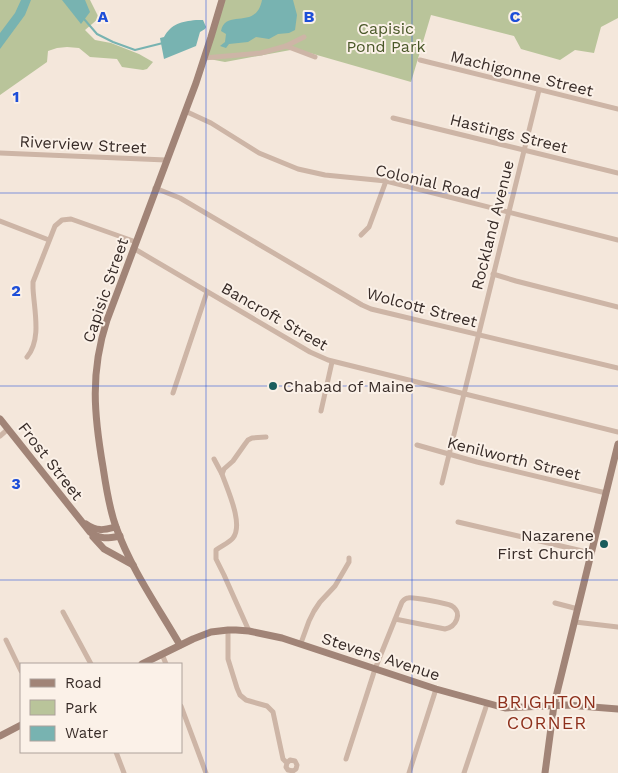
<svg xmlns="http://www.w3.org/2000/svg" width="618" height="773" font-family="'Work Sans',sans-serif">
<style>
.green{fill:#b9c49a}
.water{fill:#78b3b1}
.lines{fill:none;stroke-linecap:round;stroke-linejoin:round}
.stream{stroke:#78b3b1;stroke-width:2}
.street{stroke:#cdb5a6;stroke-width:5}
.secondary{stroke:#a18477;stroke-width:7}
.grid{fill:none;stroke:#1d4ed8;stroke-width:1;stroke-opacity:0.55}
.poi-dot{fill:#1a5d5d;stroke:#fbf1e8;stroke-width:2}
.labels{text-anchor:middle;stroke-width:4;stroke-linejoin:round;paint-order:stroke}
.park-label{font-size:16px;fill:#4a5829;stroke:#fbf1e8}
.street-label{font-size:16px;fill:#382c28;stroke:#fbf1e8}
.poi-label{font-size:16px;fill:#382c28;stroke:#fbf1e8;text-anchor:start}
.neighbourhood-label{font-size:18px;letter-spacing:1px;fill:#8d2f1b;stroke:#fbf1e8}
.grid-label{font-size:16px;text-anchor:middle;font-weight:bold;fill:#1d4ed8;stroke:#fbf1e8;stroke-width:4;stroke-linejoin:round;paint-order:stroke}
</style>
<rect width="100%" height="100%" fill="#f4e7db"/>
<g class="green">
<path d="M0 0H90L99 18 85 30 95 40 111 43 139 54 153 62 147 69 143 70 122 67 117 59 90 57 79 48 67 47 57 48 48 51 47 62 0 95Z"/>
<path d="M222 0H618V18L601 27 594 53 575 50 560 60 521 49 514 36 431 15 411 82 296 49 225 62 204 58Z"/>
</g>
<g class="water">
<path d="M21 0H31L25 15 0 49V33L15 13Z"/>
<path d="M62 0H85L90 12 81 24Z"/>
<path d="M262 0H293L297 15 295 30 289 33 278 34 269 39 256 37 248 42 229 44 226 48 220 46 225 42 226 34 221 31C226 8 256 31 262 0Z"/>
<path d="M196 20H203L206 27 205 29 200 32 196 46 164 59 160 38 164 37C172 23 181 22 196 20Z"/>
</g>
<g class="lines">
<path class="stream" d="M84 19 97 34 113 42 135 50 163 43"/>
<g class="street">
<path d="M286 46 315 57"/>
<path d="M204 58 261 53 286 46 304 37"/>
<path d="M420 60 618 109"/>
<path d="M185 111 211 123 259 153 298 169 325 175 386 181 618 240"/>
<path d="M393 118 618 173"/>
<path d="M0 153 166 160"/>
<path d="M155 188 180 198 362 305 371 309 618 368"/>
<path d="M0 221 49 240"/>
<path d="M361 235 369 227 386 181"/>
<path d="M133 248 310 352 328 360 618 432"/>
<path d="M493 274 516 281 618 307"/>
<path d="M27 357C42 339 34 310 33 288V282L55 226 62 220 71 219 136 242"/>
<path d="M173 393 207 292"/>
<path d="M321 411 332 362"/>
<path d="M0 436 8 429"/>
<path d="M417 445 477 462 606 493"/>
<path d="M214 459 222 474"/>
<path d="M442 483 539 90"/>
<path d="M458 522 591 553"/>
<path d="M555 603 578 609"/>
<path d="M63 612 91 664"/>
<path d="M575 622 618 627"/>
<path d="M228 630V659L237 688 240 695 246 700 267 706 273 712 283 759 287 763 286 767 288 770 293 771 296 769 297 765 295 761 290 760 287 763"/>
<path d="M249 631 224 575 216 559V550C221 546 229 543 233 538 244 524 227 489 222 474L224 469 233 461 245 444 248 440 252 438 266 437"/>
<path d="M6 640 21 671"/>
<path d="M301 643 309 621 314 611 320 602 335 586 349 562V558"/>
<path d="M162 654 166 664"/>
<path d="M181 706 206 773"/>
<path d="M116 752 124 773"/>
<path d="M346 759 375 669 402 602C404 600 405 598 408 598 413 597 447 603 452 606 463 613 456 627 445 629L395 619"/>
<path d="M409 773 436 689"/>
<path d="M464 773 487 704"/>
</g>
<g class="secondary">
<path d="M0 419 90 532C100 540 109 538 120 536"/>
<path d="M86 524C97 532 104 530 116 527"/>
<path d="M93 537 104 549 133 565"/>
<path d="M180 645C158 607 131 569 116 527 109 508 106 487 103 467 94 415 90 372 107 320L196 83 211 37 222 0"/>
<path d="M142 664 193 639 211 632 228 630H236L249 631 282 638 436 689 505 708 567 705 618 709"/>
<path d="M0 736 21 725"/>
<path d="M545 773 554 705 618 444"/>
</g>
</g>
<path class="grid" d="M206 0V773M412 0V773M0 193H618M0 386H618M0 580H618"/>
<g class="poi-dot">
<circle cx="273" cy="386" r="5"/>
<circle cx="604" cy="544" r="5"/>
</g>
<g class="labels">
<g class="park-label">
<text x="386" y="34">Capisic<tspan x="386" dy="18">Pond Park</tspan></text>
</g>
<g class="street-label">
<text transform="translate(522 73) rotate(14)" y="6">Machigonne Street</text>
<text transform="translate(509 133) rotate(14)" y="6">Hastings Street</text>
<text transform="translate(83 144) rotate(3)" y="6">Riverview Street</text>
<text transform="translate(428 181) rotate(13)" y="6">Colonial Road</text>
<text transform="translate(492 225) rotate(-76)" y="6">Rockland Avenue</text>
<text transform="translate(105 290) rotate(-71)" y="6">Capisic Street</text>
<text transform="translate(422 307) rotate(15)" y="6">Wolcott Street</text>
<text transform="translate(275 316) rotate(30)" y="6">Bancroft Street</text>
<text transform="translate(514 458) rotate(14)" y="6">Kenilworth Street</text>
<text transform="translate(51 461) rotate(52)" y="6">Frost Street</text>
<text transform="translate(381 656) rotate(18)" y="6">Stevens Avenue</text>
</g>
<g class="poi-label">
<text x="283" y="392">Chabad of Maine</text>
<text x="594" y="541" text-anchor="end">Nazarene<tspan x="594" dy="18">First Church</tspan></text>
</g>
<g class="neighbourhood-label">
<text x="547" y="708">BRIGHTON<tspan x="547" dy="21">CORNER</tspan></text>
</g>
</g>
<g class="grid-label">
<text x="103" y="22">A</text>
<text x="309" y="22">B</text>
<text x="515" y="22">C</text>
<text x="16" y="102">1</text>
<text x="16" y="296">2</text>
<text x="16" y="489">3</text>
</g>
<rect x="20" y="663" width="162" height="90" fill="#fbf1e8" stroke="#ada29b"/>
<rect x="30" y="679" width="25" height="8" fill="#a18477" stroke="#ada29b"/>
<text x="65" y="688" font-size="15" fill="#382c28">Road</text>
<rect x="30" y="700" width="25" height="15" fill="#b9c49a" stroke="#ada29b"/>
<text x="65" y="713" font-size="15" fill="#382c28">Park</text>
<rect x="30" y="726" width="25" height="15" fill="#78b3b1" stroke="#ada29b"/>
<text x="65" y="738" font-size="15" fill="#382c28">Water</text>
</svg>
